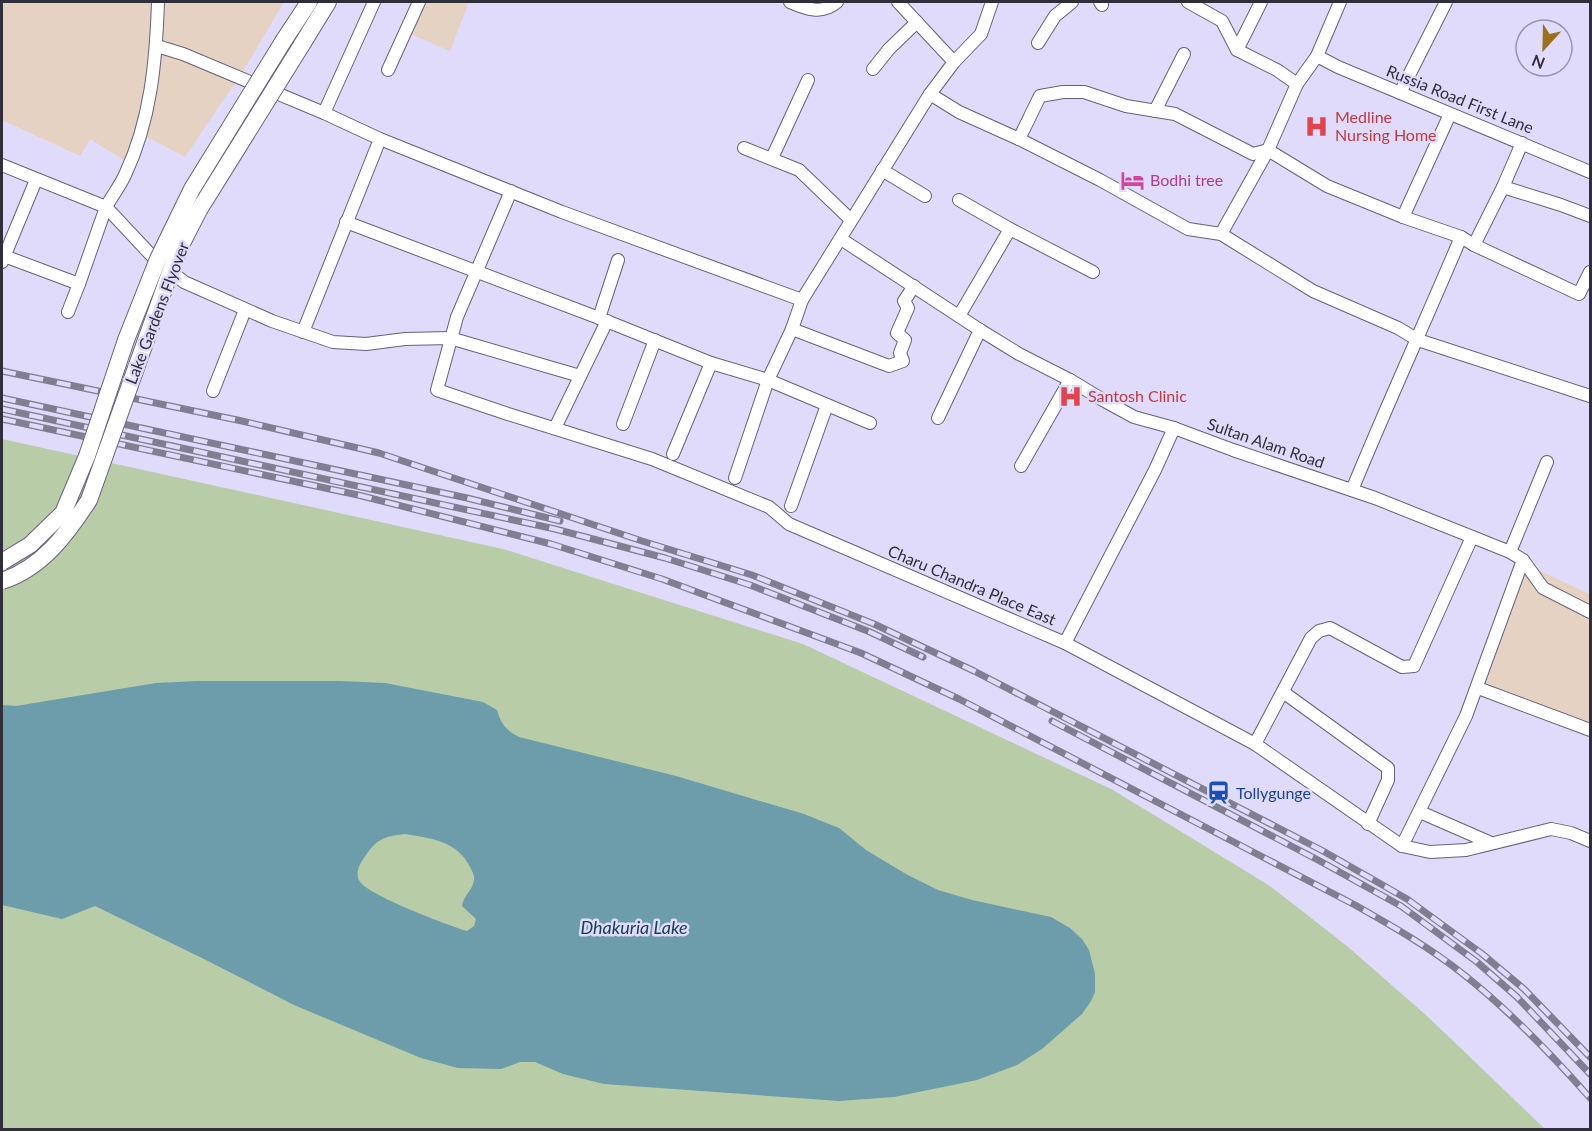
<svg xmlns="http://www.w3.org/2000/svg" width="1592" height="1131" font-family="Lato,sans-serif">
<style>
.industrial{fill:#e6d2c3}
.green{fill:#b7cca7}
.water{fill:#6d9cab;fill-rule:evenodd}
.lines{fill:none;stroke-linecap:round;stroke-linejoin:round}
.minor-casing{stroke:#65617b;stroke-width:14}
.secondary-casing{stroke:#65617b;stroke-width:18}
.minor{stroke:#fff;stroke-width:12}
.secondary{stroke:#fff;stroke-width:16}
.rail-casing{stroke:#817e92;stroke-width:7}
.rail{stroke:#e0dbfa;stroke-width:4.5;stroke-dasharray:14;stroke-linecap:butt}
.secondary-bridge-casing{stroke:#65617b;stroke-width:18;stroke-linecap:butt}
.secondary-bridge{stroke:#fff;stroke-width:16}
.labels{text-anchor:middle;stroke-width:5;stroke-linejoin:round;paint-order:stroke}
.street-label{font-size:16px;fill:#302e3a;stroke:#e0dbfa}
.health-label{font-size:16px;fill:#be3a42;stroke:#e0dbfa;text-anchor:start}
.hotel-label{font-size:16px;fill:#b23c85;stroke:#e0dbfa;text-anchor:start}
.transit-label{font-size:16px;fill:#164399;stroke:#e0dbfa;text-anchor:start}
.water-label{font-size:18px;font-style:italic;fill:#16424e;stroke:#e0dbfa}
</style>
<rect width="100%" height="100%" fill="#e0dbfa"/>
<g class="industrial">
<path d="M2 2H284L245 68 185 157 138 132 127 162 90 139 80 156 2 120Z"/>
<path d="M424 2H469L450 51 408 33Z"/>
<path d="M1523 563 1590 594V725L1483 684Z"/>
</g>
<path class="green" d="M2 439 503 549 803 644 1113 790 1270 886 1347 946 1427 1016 1545 1129 2 1130Z"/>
<path class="water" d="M198 681H339L385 683 483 702 497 710C501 724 506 730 519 737L676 776 804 814 839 828 866 850 906 874 938 890 972 900 1051 917 1070 928 1082 939 1089 950 1095 974V992L1091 1001 1082 1014 1042 1049 1017 1065 977 1080 894 1097 839 1101 604 1084 563 1074 535 1062H520L501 1069 458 1068 421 1058 294 1005 204 959 95 906 62 919 2 905V705L16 706 156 683ZM405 834C430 838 458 841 470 867 472 871 475 876 474 880 473 890 463 896 462 906L476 919 474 926 467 931C447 925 373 897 361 883 354 875 359 865 364 858 377 838 383 837 405 834Z"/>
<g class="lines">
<defs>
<g id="minor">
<path d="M790 2C806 9 822 15 837 2"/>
<path d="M898 2 954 62"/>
<path d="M1100 2 1102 5"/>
<path d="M1188 2 1222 21 1237 50 1277 70 1297 84"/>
<path d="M1038 43 1055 16 1072 2"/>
<path d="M157 46 183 54 324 113"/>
<path d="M1237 50 1261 2"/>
<path d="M1317 56 1338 67 1590 172"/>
<path d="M873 69 889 49 917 22"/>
<path d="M388 70 419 2"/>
<path d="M1400 93 1446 2"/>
<path d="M930 94 959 112 1019 139 1100 180 1188 229 1221 234 1313 291 1398 328 1418 340 1590 396"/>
<path d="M1155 111 1184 54"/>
<path d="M380 139 562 212 802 300 930 94 954 62 981 34 992 2"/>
<path d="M1019 139 1040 96 1063 92H1084L1126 106 1175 114 1253 154 1268 150 1327 186 1403 217 1461 237 1474 245 1579 294 1590 272"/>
<path d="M744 148 799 170 851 220"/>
<path d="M772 158 808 80"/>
<path d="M2 165 106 207C112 196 120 186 125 175 151 120 156 61 158 2"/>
<path d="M882 170 925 196"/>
<path d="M1503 187 1561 205 1590 216"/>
<path d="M511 191 457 317 437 390 508 414 652 459 769 507 789 524 1065 643 1255 744 1402 846 1430 852 1466 850 1551 829 1571 833 1590 841"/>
<path d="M959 200 1010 229 1093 272"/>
<path d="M1403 217 1450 114"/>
<path d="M346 222 599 318"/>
<path d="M1221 234 1268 150 1297 84 1317 56 1340 2"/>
<path d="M841 239 980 330 1019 354 1070 380 1103 400 1134 417 1174 428 1233 450 1375 498 1510 552 1523 560 1543 588 1590 612"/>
<path d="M1474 245 1503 187 1522 143"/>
<path d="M4 256 79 284 68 312"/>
<path d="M618 260 599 318 711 363 768 380 870 423"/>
<path d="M2 262 36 180"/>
<path d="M79 284 106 207 151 255 184 282 272 321 333 342 366 344 405 339 450 338 580 376"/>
<path d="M959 316 1010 229"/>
<path d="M792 329 889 366 903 361 900 353 905 340 897 333 908 308 904 301 914 286"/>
<path d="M303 332 380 139 324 113 374 2"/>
<path d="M213 391 245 310"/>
<path d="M938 418 980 330"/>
<path d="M623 424 655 340"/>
<path d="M555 428 607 321"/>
<path d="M673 454 711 363"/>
<path d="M1021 466 1070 380"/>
<path d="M735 478 768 380 792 329 802 300"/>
<path d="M1352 490C1387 405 1425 322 1461 237"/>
<path d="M791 506 827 405"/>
<path d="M1510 552 1547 462"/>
<path d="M1065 643 1155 470 1174 428"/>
<path d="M1478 688 1590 730"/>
<path d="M1283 692 1388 768V780L1368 824"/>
<path d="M1255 744 1311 638 1319 631 1330 628 1402 667 1414 666 1472 537"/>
<path d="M1420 812 1491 843"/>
<path d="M1402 846 1466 716 1523 560"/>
</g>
<g id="secondary">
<path d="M284 40 309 2"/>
<path d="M301 46 328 2"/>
</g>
</defs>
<use href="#minor" class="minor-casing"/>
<use href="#secondary" class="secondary-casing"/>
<use href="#minor" class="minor"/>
<use href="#secondary" class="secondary"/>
<defs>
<g id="rail">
<path d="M2 371 242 421 379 453 642 541 752 575 874 624 974 671 1323 851 1407 899 1481 953 1524 989 1590 1057"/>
<path d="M2 398 467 498 560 521"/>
<path d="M2 409 555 529 665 558 750 585 870 632 923 657"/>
<path d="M2 419 358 495 551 544 662 579 861 653 959 699 1355 905C1392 926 1429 947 1463 974 1510 1011 1551 1054 1590 1098"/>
<path d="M1052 721 1318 860 1401 906 1477 962 1517 997 1590 1074"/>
</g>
</defs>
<use href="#rail" class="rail-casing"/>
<use href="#rail" class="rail"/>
<defs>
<g id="secondary-bridge">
<path d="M2 562 30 545 63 513 87 456 126 340 158 259 192 189 284 40"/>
<path d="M2 581C42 568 67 534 89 500L177 253 199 210 301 46"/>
</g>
</defs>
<use href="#secondary-bridge" class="secondary-bridge-casing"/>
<use href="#secondary-bridge" class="secondary-bridge"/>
</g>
<defs>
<symbol id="hospital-bare" viewBox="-9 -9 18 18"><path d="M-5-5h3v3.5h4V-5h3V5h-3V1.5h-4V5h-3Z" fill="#e0444e" stroke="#e0dbfa" stroke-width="2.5" paint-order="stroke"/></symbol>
<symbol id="hotel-bare" viewBox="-9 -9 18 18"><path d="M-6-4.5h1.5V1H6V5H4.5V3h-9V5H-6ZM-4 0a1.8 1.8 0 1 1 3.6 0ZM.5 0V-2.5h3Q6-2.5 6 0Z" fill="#d1479c" stroke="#e0dbfa" stroke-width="2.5" paint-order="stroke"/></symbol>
<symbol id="station-bare" viewBox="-9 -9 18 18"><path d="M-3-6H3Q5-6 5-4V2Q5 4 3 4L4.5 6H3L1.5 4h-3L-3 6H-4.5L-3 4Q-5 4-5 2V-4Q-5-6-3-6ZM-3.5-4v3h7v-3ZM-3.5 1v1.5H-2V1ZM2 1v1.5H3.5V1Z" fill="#1a4fb4" stroke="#e0dbfa" stroke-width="2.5" paint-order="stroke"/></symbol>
</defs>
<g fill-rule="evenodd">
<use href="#hospital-bare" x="1300" y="110" width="33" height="33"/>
<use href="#hotel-bare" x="1116" y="164" width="33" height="33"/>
<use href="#hospital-bare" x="1054" y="380" width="33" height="33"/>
<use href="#station-bare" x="1202" y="776" width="33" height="33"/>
</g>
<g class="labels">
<g class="street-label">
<text transform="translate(1460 99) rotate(22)" y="6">Russia Road First Lane</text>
<text transform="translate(157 313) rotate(-69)" y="6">Lake Gardens Flyover</text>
<text transform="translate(1266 443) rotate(19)" y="6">Sultan Alam Road</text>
<text transform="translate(972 585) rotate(23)" y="6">Charu Chandra Place East</text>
</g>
<g class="health-label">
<text x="1335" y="123">Medline<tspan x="1335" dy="18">Nursing Home</tspan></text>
<text x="1088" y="402">Santosh Clinic</text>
</g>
<g class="hotel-label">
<text x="1150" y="186">Bodhi tree</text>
</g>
<g class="transit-label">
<text x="1236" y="799">Tollygunge</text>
</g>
<g class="water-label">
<text x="634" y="934">Dhakuria Lake</text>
</g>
</g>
<rect width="1592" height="1131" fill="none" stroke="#302e3a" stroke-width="6"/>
<g transform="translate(1544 48) rotate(202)"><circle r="28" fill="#e0dbfa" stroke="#9a96ad" stroke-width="1.5"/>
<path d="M0-4.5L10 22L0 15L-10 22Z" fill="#9b701f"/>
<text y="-9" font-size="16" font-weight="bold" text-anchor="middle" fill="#302e3a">N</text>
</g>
</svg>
